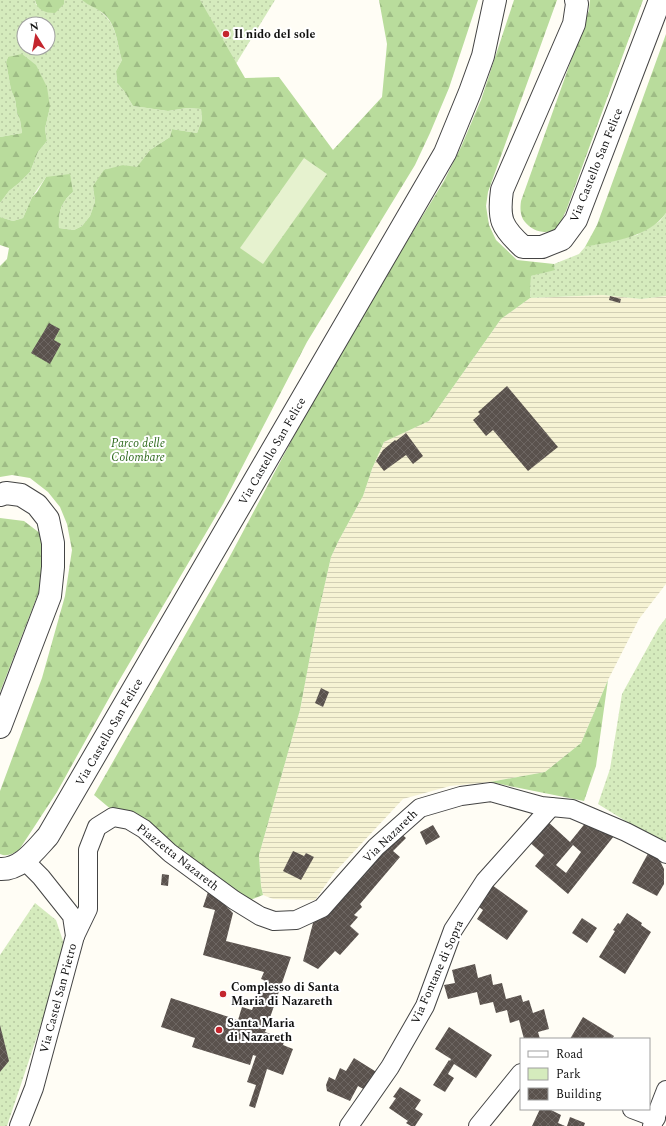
<svg xmlns="http://www.w3.org/2000/svg" width="666" height="1126" font-family="Spectral,serif">
<style>
.farmland{fill:url(#farmland-rules)}
.green{fill:url(#green-dots);fill-rule:evenodd}
.forest{fill:url(#forest-firs)}
.pitch{fill:#e6f2cf}
.building{fill:url(#building-cross-hatch);fill-rule:evenodd}
.lines{fill:none;stroke-linecap:round;stroke-linejoin:round}
.minor-casing{stroke:#444;stroke-width:20}
.tertiary-casing{stroke:#444;stroke-width:24}
.minor{stroke:#fff;stroke-width:18}
.tertiary{stroke:#fff;stroke-width:22}
.poi-dot{fill:#c4262e;stroke:#fff;stroke-width:1.5}
.labels{text-anchor:middle;stroke-width:4;stroke-linejoin:round;paint-order:stroke}
.poi-label{font-size:12px;font-weight:bold;fill:#111;stroke:#fff;text-anchor:start}
.street-label{font-size:12px;fill:#111;stroke:#fff}
.park-label{font-size:12px;font-style:italic;fill:#2f6b1f;stroke:#fff}
</style>
<defs>
<pattern id="farmland-rules" width="6" height="5" patternUnits="userSpaceOnUse"><rect width="6" height="5" fill="#f6f3d4"/><path d="M0 2.5h6" fill="none" stroke="#d2cfb5"/></pattern>
<pattern id="green-dots" width="8" height="8" patternUnits="userSpaceOnUse"><rect width="8" height="8" fill="#d5ebbd"/><path d="M2 2h.1M6 6h.1" fill="none" stroke="#b6c8a1" stroke-width="1.8" stroke-linecap="round"/></pattern>
<pattern id="forest-firs" width="22" height="20" patternUnits="userSpaceOnUse"><rect width="22" height="20" fill="#b9dc9c"/><path d="M5 1l3.5 6h-7zM16 11l3.5 6h-7z" fill="#9ebc85"/></pattern>
<pattern id="building-cross-hatch" width="8" height="8" patternUnits="userSpaceOnUse"><rect width="8" height="8" fill="#5a524d"/><path d="M0 0l8 8M0 8l8-8" fill="none" stroke="#6d6662"/></pattern>
</defs>
<rect width="100%" height="100%" fill="#fffdf5"/>
<path class="farmland" d="M603 295 641 299 666 296V584L639 619 608 680 581 743 545 772 490 782 450 786 403 799 334 873 315 900 273 899 263 895 261 886 259 855 300 710 317 619 331 557 339 540 363 496 372 469 384 442 429 421 501 319 530 298Z"/>
<g class="green">
<path d="M0 0H35L36 5 64 4V0C69 0 78 0 83 0 85 1 88 4 90 5 117 19 115 35 122 60L116 71 117 83 124 91 133 106 168 111 187 108 201 109 202 120 197 133 172 129 170 137 150 150 137 168 123 165 93 186 95 202 90 216 82 226 74 230 59 228C58 213 61 202 73 192L46 177 32 197 23 218 13 221 0 217V203L9 191 19 183 30 172 38 152 47 141 45 129 50 107 8 57 6 62 11 90 15 99 17 113 20 120 22 133 0 137ZM24 24H48V48H24Z"/>
<path d="M172 0H275L234 67Z"/>
<path d="M666 213V296L641 299 603 295 530 298 531 276 555 269 554 264 579 254 585 247 637 235 660 221Z"/>
<path d="M666 618V846L598 804 610 769 622 694 659 627Z"/>
<path d="M35 903 56 920 66 950 7 1126H0V955Z"/>
</g>
<g class="forest">
<path d="M35 0H64V4L55 13C45 13 37 10 35 0Z"/>
<path d="M82 0H200L245 78 279 77 333 150 382 97 387 44 379 0H478L449 88 430 133 415 165 307 342 223 504 113 691 57 792 19 850C12 854 7 857 0 854V791L42 678 65 596 72 550 67 524 60 507 48 492 30 478 12 475 0 477V266L7 259 9 248 0 245V217L13 221 23 218 32 197 37 192 46 177 70 174 73 192C61 202 58 213 59 228L74 230 82 226 90 216 95 202 93 186 104 170 123 165 137 167 150 150 170 137 172 129 197 133 202 120 201 109 187 108 168 111 133 106 124 91 117 83 116 71 122 60C117 44 117 26 104 14 97 8 89 6 82 0Z"/>
<path d="M514 0H557L488 192 486 206 489 225 496 240 517 260 554 264 555 270 531 276 530 298 501 319 429 421 384 442 372 469 363 496 339 540 331 557 317 619 300 710 259 855 261 886 263 895 237 905 200 884 94 795 229 558 336 357 444 181 461 147 481 100Z"/>
<path d="M590 0H643L566 211C563 216 561 224 557 228 547 236 532 231 525 222 520 216 520 208 521 201L589 10Z"/>
<path d="M666 34V213C648 238 613 241 585 247L597 225Z"/>
<path d="M22 54 36 65 47 87 50 107 45 129 47 141 38 152 30 172 19 183 9 191 0 203V137L22 133 20 120 17 113 15 99 11 90 6 62 8 57Z"/>
<path d="M0 518 24 521 41 534 45 576 0 692Z"/>
<path d="M608 680 596 766 584 801 490 782 545 772 581 743Z"/>
</g>
<path class="pitch" d="M304 158 327 174 263 264 240 248Z"/>
<g class="building">
<path d="M610 296 621 299 620 303 609 300Z"/>
<path d="M49 323 60 329 54 340 61 344 50 364 31 353Z"/>
<path d="M507 386 558 447 528 471 493 430 486 436 473 420 480 414 478 412Z"/>
<path d="M406 433 423 456 413 464 406 455 384 471 376 461 383 450 395 440 396 441Z"/>
<path d="M321 688 329 692 323 707 315 703Z"/>
<path d="M546 820 570 842 587 821 614 836 568 894 535 866 544 855 528 841ZM573 845 581 852 566 873 556 865Z"/>
<path d="M433 825 440 837 426 845 420 832Z"/>
<path d="M398 831 406 838 393 851 400 857 360 904 362 907 354 915 358 917 350 926 359 934 340 955 335 951 318 969 303 961 313 923 331 901Z"/>
<path d="M651 848 656 853 664 869V884L657 896 632 883Z"/>
<path d="M293 851 304 856 306 853 314 857 301 880 283 871Z"/>
<path d="M162 874 169 875 168 886 161 885Z"/>
<path d="M492 885 528 911 507 940 477 919 483 910 476 905Z"/>
<path d="M209 889 233 913 226 941 291 957 265 1032 285 1039 283 1045 293 1049 283 1075 267 1069 255 1108 249 1106 256 1085 247 1082 256 1056 253 1055 250 1065 192 1047 195 1038 161 1027 171 998 238 1020 242 1007 252 1010 264 980 261 979 264 972 203 955 215 910 203 907Z"/>
<path d="M627 913 642 923 641 925 651 932 625 974 599 957 615 931 613 930 618 923 620 924Z"/>
<path d="M582 918 597 928 587 943 572 933Z"/>
<path d="M475 964 478 978 491 974 493 985 502 983 506 999 521 995 523 1002 529 1000 533 1013 544 1009 549 1029 538 1032 540 1039H524L519 1020 510 1023 507 1010 496 1013 493 1002 480 1005 477 992 448 999 444 985 455 983 452 970Z"/>
<path d="M583 1017 614 1036 612 1039H570Z"/>
<path d="M0 1025 9 1061 0 1072Z"/>
<path d="M449 1027 492 1055 476 1078 454 1064 448 1074 454 1078 445 1092 433 1085 449 1060 450 1061 451 1059 435 1049Z"/>
<path d="M354 1058 378 1073 367 1091 358 1086 350 1101 327 1091 326 1085 329 1077 335 1080 340 1068 346 1071Z"/>
<path d="M400 1087 421 1100 415 1109 423 1114 415 1126H411L406 1123 408 1121 389 1108 396 1098 393 1097Z"/>
<path d="M540 1109H549L561 1115 558 1123 565 1126H532Z"/>
<path d="M570 1117 585 1123 584 1126H567Z"/>
</g>
<g class="lines">
<defs>
<g id="minor">
<path d="M75 936 88 909V850L97 827 113 817 129 820 144 829 170 853 234 900 260 916 274 921 296 920 322 908 376 847 420 808 461 796 491 792 541 806 572 809 626 832 663 851 666 854"/>
<path d="M632 1109 656 1118"/>
<path d="M19 1126 34 1088 75 936 72 916 41 877 25 861"/>
<path d="M349 1126 390 1067 425 1006 453 930 485 881 551 807"/>
<path d="M478 1126 521 1073"/>
<path d="M652 1126 666 1090"/>
</g>
<g id="tertiary">
<path d="M576 0 577 4 574 24 502 190C498 219 501 227 523 247H542L562 239 576 220 660 0"/>
<path d="M0 495 6 493 21 495 37 505 48 519 53 543V567L50 596 0 727"/>
<path d="M0 869C21 870 35 850 48 836L445 153 470 92 483 56 495 0"/>
</g>
</defs>
<use href="#minor" class="minor-casing"/>
<use href="#tertiary" class="tertiary-casing"/>
<use href="#minor" class="minor"/>
<use href="#tertiary" class="tertiary"/>
</g>
<g class="poi-dot">
<circle cx="226" cy="34" r="4"/>
<circle cx="223" cy="994" r="4"/>
<circle cx="219" cy="1030" r="4"/>
</g>
<g class="labels">
<g class="poi-label">
<text x="234" y="38">Il nido del sole</text>
<text x="231" y="991">Complesso di Santa<tspan x="231" dy="14">Maria di Nazareth</tspan></text>
<text x="227" y="1027">Santa Maria<tspan x="227" dy="14">di Nazareth</tspan></text>
</g>
<g class="street-label">
<text transform="translate(596 165) rotate(-68)" y="4">Via Castello San Felice</text>
<text transform="translate(272 451) rotate(-60)" y="4">Via Castello San Felice</text>
<text transform="translate(109 732) rotate(-60)" y="4">Via Castello San Felice</text>
<text transform="translate(390 836) rotate(-44)" y="4">Via Nazareth</text>
<text transform="translate(178 857) rotate(38)" y="4">Piazzetta Nazareth</text>
<text transform="translate(437 972) rotate(-66)" y="4">Via Fontane di Sopra</text>
<text transform="translate(58 998) rotate(-75)" y="4">Via Castel San Pietro</text>
</g>
<g class="park-label">
<text x="138" y="447">Parco delle<tspan x="138" dy="14">Colombare</tspan></text>
</g>
</g>
<rect x="520" y="1038" width="130" height="72" fill="#ffffff" stroke="#a0a0a0"/>
<rect x="528" y="1051" width="20" height="6" fill="#ffffff" stroke="#a0a0a0"/>
<text x="556" y="1058" font-size="12" fill="#111111">Road</text>
<rect x="528" y="1068" width="20" height="12" fill="#d5ebbd" stroke="#a0a0a0"/>
<text x="556" y="1078" font-size="12" fill="#111111">Park</text>
<rect x="528" y="1088" width="20" height="12" fill="url(#building-cross-hatch)" stroke="#a0a0a0"/>
<text x="556" y="1098" font-size="12" fill="#111111">Building</text>
<g transform="translate(36 36) rotate(349)"><circle r="19" fill="#ffffff" stroke="#a0a0a0"/>
<path d="M0-3L7 15L0 10L-7 15Z" fill="#c4262e"/>
<text y="-6" font-size="11" font-weight="bold" text-anchor="middle" fill="#111111">N</text>
</g>
</svg>
